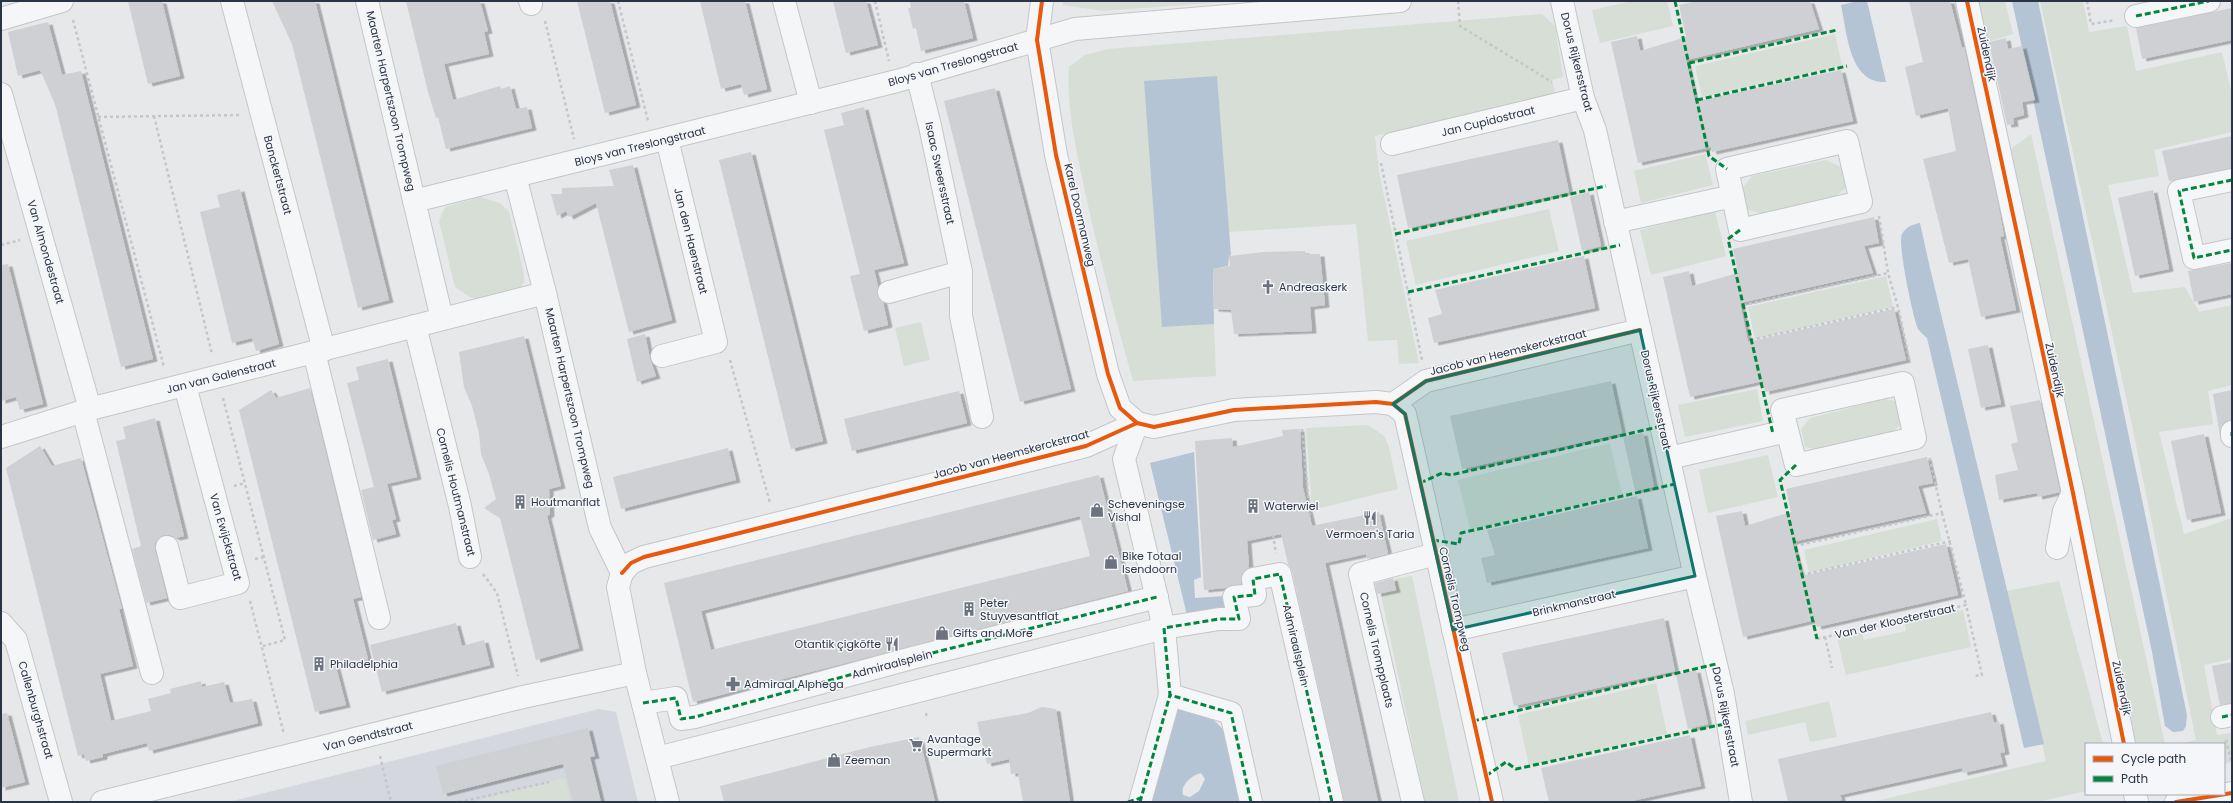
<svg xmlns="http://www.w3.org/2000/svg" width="2233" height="803" font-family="Poppins,sans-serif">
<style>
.built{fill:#d4d7dd}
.green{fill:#d6ded6}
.water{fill:#b4c4d5;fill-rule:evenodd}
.building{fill:#ced0d3;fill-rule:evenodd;filter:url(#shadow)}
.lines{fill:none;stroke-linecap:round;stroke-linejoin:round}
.minor-casing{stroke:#c4c6c8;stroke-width:24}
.path{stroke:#c5c6ca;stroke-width:2.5;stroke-dasharray:3 3;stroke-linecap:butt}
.minor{stroke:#f5f6f7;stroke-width:22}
.quiet{stroke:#00873e;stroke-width:3;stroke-dasharray:6 3;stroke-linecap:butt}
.cycleway-casing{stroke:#f4f6f9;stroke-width:6}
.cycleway{stroke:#e8590c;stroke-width:4}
.marked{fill:#0f766e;fill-opacity:0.2;stroke:#0f766e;stroke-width:3;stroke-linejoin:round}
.labels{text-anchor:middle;stroke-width:3;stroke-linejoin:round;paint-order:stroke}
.street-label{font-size:11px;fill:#2b3445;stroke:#f4f6f9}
.poi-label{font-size:11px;fill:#2b3445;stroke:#f4f6f9;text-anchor:start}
</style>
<defs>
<filter id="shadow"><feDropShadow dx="4.5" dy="2.5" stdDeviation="0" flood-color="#0004"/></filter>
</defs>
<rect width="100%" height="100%" fill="#e6e8ea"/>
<path class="built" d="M599 709 616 712 638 802H229Z"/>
<g class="green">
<path d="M1063 1H1241L1103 11 1063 5Z"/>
<path d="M1633 1H1667L1673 26 1600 43 1592 10Z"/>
<path d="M1976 1H2005L2013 34 1985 43Z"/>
<path d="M2040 1H2083L2089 32 2127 26 2136 71 2222 52 2232 95V132L2154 150 2159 176 2108 185 2133 293 2185 287 2199 312 2232 305V385L2208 391 2213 424 2159 432 2184 534 2232 518V659L2204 665 2217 735 2232 733V762L2224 764V744H2178L2196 740 2132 425Z"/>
<path d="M1542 14 1555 26 1563 77 1552 80 1556 96 1375 136 1379 172 1419 363 1399 364 1397 340 1368 341 1356 224 1229 232 1217 76 1162 327 1214 324 1216 376 1133 381C1115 317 1098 252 1084 187 1076 148 1066 106 1069 67L1085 55 1108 49Z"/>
<path d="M1835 34 1842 65 1702 97 1695 66Z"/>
<path d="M2031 134 2165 744H2136L2007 152Z"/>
<path d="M1705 154 1713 185 1641 203 1634 171Z"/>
<path d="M1826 160 1843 168 1847 187 1833 198 1762 214 1746 209 1741 190 1752 176Z"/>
<path d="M480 197 500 203 509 212 524 274V282L520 288 485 301 470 297 455 287 439 221 445 207Z"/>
<path d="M1549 209 1559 251 1416 285 1406 241Z"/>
<path d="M1715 211 1726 256 1651 275 1640 230Z"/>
<path d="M1886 276 1893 307 1755 339 1748 307Z"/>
<path d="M921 322 930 360 904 366 895 328Z"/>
<path d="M1757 389 1763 421 1685 437 1678 405Z"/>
<path d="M1885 399 1900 402 1904 422 1892 432 1819 450 1805 447 1801 429 1810 418Z"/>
<path d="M1368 425 1384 436 1389 447 1398 489 1312 510 1306 428Z"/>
<path d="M1610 443 1622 494 1470 530 1458 480Z"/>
<path d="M1768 455 1778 497 1708 513 1699 470Z"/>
<path d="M1937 519 1942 541 1809 573 1804 550Z"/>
<path d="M1412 576 1459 802H1425L1381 595 1397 591 1395 579Z"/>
<path d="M2059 581 2103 744H2086V791L2037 802H1872L2046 761 2007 591Z"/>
<path d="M1963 610 1971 647 1846 675 1837 638 1862 632 1864 640 1906 631 1905 623Z"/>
<path d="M1656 683 1667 734 1529 766 1518 715Z"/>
<path d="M1829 701 1837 737 1810 742 1805 722 1748 735 1745 721Z"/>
<path d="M565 778 571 802H470Z"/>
</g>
<g class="water">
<path d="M1858 1H1867L1886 82C1849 84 1847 32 1841 5Z"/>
<path d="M2012 1H2038L2187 715 2186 726 2183 731 2173 732 2165 726 2152 652Z"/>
<path d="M1217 76 1231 255 1229 256 1228 266 1213 269 1214 324 1162 327 1144 81Z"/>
<path d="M1920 223 1930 268 2044 744 2024 748 1927 338C1924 335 1920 332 1918 329 1913 318 1897 242 1902 234 1906 227 1913 224 1920 223Z"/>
<path d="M1194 452 1201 577 1194 580 1195 598 1225 596V612L1187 615 1150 463Z"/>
<path d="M1177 705C1187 709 1200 711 1209 717 1237 734 1239 773 1245 802H1149ZM1201 773 1205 779 1199 791 1190 797 1183 795C1180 785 1192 775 1201 773Z"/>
</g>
<g class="building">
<path d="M128 1H162L180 76 148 84Z"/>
<path d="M272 1H315L389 300 358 308 292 44Z"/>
<path d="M406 1H480L488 31 484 32 489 54 444 64 453 100 500 86 501 89 510 86 516 109 527 107 532 128 446 149 438 117 436 118 428 92Z"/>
<path d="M577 1H610L636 105 605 113Z"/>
<path d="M700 1H745L767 89 744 95 741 84 721 89Z"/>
<path d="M833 1H866L878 45 846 53Z"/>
<path d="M910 1H964L973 38 921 51 916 28 913 29 908 8H911Z"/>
<path d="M1697 1H1810L1819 29 1686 60 1695 102 1841 70 1853 121 1712 152 1711 147 1638 163 1611 42 1637 36 1640 51 1686 37 1679 5Z"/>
<path d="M1909 1H1950L1962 48 1964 47 1997 198 2004 236 2000 237 2016 310 1981 317 1968 259 1949 263 1923 159 1956 151 1948 108 1916 116 1905 67 1923 62Z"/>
<path d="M2232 8V40L2142 59 2136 28Z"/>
<path d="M48 22 62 75 81 71 153 359 121 367 55 104 40 70 18 76 8 32Z"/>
<path d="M2006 38 2008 49 2022 46 2035 100 2022 102 2024 115 2013 118 2014 124 2007 125 1989 42Z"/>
<path d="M995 88 1071 389 1020 402 944 101Z"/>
<path d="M864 107 904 263 874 270 878 286 877 295 883 302 888 325 864 331 850 276 860 274 824 130 844 125 841 113Z"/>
<path d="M2232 136V168L2169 181 2162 151Z"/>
<path d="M1558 140 1569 192 1408 228 1397 175Z"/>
<path d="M751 152 823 441 791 449 719 160Z"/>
<path d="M633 165 672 320 629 332 596 203 569 217 566 211 557 216 551 194H562V188L614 186 609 170Z"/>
<path d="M240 189 279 344 256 351 252 338 232 343 200 212 220 207 217 195Z"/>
<path d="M2153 190 2169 269 2135 276 2118 198Z"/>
<path d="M1589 192 1601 246 1582 251 1570 197Z"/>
<path d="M1874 217 1879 243 1864 246 1873 273 1740 303 1748 342 1894 309 1906 360 1765 392 1763 381 1690 397 1663 277 1689 271 1692 286 1738 273 1733 249Z"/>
<path d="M1305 251V254H1320L1325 305 1310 307 1312 331 1234 334 1231 310 1214 309 1213 269 1230 266 1229 256 1264 252Z"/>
<path d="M1584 256 1595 308 1434 343 1428 318 1442 314 1435 290Z"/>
<path d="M2232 263V294L2194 302 2188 271Z"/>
<path d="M8 264 43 404 20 410 16 397 1 401V265Z"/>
<path d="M645 334 650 359 656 376 637 382 627 339Z"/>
<path d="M524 336 561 486 549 489 550 514 547 516 579 648 536 660 500 518 484 508 496 499 489 474 481 454 479 433 472 406 464 387 459 352Z"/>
<path d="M1988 345 2001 404 1981 408 1968 349Z"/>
<path d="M388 359 417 477 374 487 347 383 359 380 356 367Z"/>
<path d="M1611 381 1622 433 1462 469 1450 416Z"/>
<path d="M310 388 361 597 353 599 368 659 336 667 346 705 315 712 239 410 271 390 276 398Z"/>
<path d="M2232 390V420L2226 421 2221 425 2220 436 2213 394Z"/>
<path d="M959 391 967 423 852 451 844 419Z"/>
<path d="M2040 400 2060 492 2038 497 2037 493 1999 500 1995 475 2018 470 2011 444 2018 442 2010 406Z"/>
<path d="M155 418 184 536 176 538 170 535H164L155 543V550L167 598 146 603 132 549 141 546 116 441 126 439 123 427Z"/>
<path d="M1300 429 1303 488 1312 526 1379 512 1387 549 1388 554 1367 559 1366 554 1325 563 1378 802H1344L1292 571 1288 564 1281 534 1247 541 1249 567 1242 574 1241 584 1225 588 1204 590 1195 441 1232 438 1233 447 1283 436 1282 430Z"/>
<path d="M1643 433 1654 487 1635 491 1623 437Z"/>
<path d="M2204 434 2221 513 2187 520 2171 441Z"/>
<path d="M40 446 52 466 81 458 122 609H119L133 666 100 674 111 721 151 711 148 699 171 693 170 689 201 681 202 687 224 682 230 703 252 699 258 723 149 751 147 743 103 754V757L86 761 84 754 78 756 6 468Z"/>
<path d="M728 448 736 480 621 509 613 477Z"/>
<path d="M1927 457 1933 483 1918 486 1926 513 1792 542 1801 576 1946 544 1958 595 1817 627 1815 620 1743 637 1716 516 1742 511 1745 526 1791 512 1786 489Z"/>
<path d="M1099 475 1128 591 693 702 664 583ZM1080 516 1090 556 711 650 701 611Z"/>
<path d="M387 484 396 519 392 520 396 534 373 540 361 490Z"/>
<path d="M1637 496 1648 548 1487 583 1481 558 1495 555 1487 530Z"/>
<path d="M1393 578 1396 590 1377 594 1375 583Z"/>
<path d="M1664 618 1675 671 1514 706 1502 653Z"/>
<path d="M456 623 462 646 484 640 490 665 382 692 370 645Z"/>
<path d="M2232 662V703L2220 705 2212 666Z"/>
<path d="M1696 670 1708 724 1688 729 1676 675Z"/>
<path d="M1042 707 1056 709 1070 802H1023L1018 773 1011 774 1009 759 987 764 977 722 1028 713Z"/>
<path d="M1991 712 1994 723 1999 721 2005 752 2000 753 2003 764 1963 773 1962 768 1840 795 1842 800 1831 802H1788L1778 759Z"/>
<path d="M7 713 25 782 1 788V714Z"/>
<path d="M588 728 595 756 590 757 601 802H573L563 764 443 794 436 766Z"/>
<path d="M1690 735 1701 786 1627 802H1549L1541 768Z"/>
<path d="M919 737 935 802H724L720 786 870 747Z"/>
</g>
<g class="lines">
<defs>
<g id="minor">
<path d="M232 1 324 350"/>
<path d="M367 1 442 319"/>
<path d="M530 1 531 4"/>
<path d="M784 1 811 103"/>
<path d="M1042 1 1037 40 1056 155 1108 374 1120 408 1137 423"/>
<path d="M1562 1 1583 98 1595 130 1695 576 1723 694 1741 802"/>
<path d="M1967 1 2073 493 2124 744"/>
<path d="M2136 16 2209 1"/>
<path d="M1 19 62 1"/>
<path d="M917 74 930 126 961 272V316L982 417"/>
<path d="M1 94 90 409"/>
<path d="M1847 141 1861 202 1740 230 1727 169Z"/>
<path d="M1392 144 1583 98"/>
<path d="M515 176 897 81 1075 29 1400 1"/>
<path d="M2232 180 2179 191 2194 258 2232 250"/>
<path d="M1615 222 1733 196"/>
<path d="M889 292 961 272"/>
<path d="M545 293 600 528 622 573 618 587 635 673 668 802"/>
<path d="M415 326 460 506 470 557"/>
<path d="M314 352 379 618"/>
<path d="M662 356 716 342 667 139"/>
<path d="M1903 383 1915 438 1796 465 1782 410Z"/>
<path d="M1393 404 1405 414 1492 802"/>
<path d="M83 411 152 673"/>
<path d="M1137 423 1124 459 1164 628 1170 695 1231 713 1251 802"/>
<path d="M2232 432V436"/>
<path d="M1 437 90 409 545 293 515 176 414 201"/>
<path d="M1669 458 1787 431"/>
<path d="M167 547 180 598 238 583 185 386"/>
<path d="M2057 548 2064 511 2073 493"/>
<path d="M622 573 631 563 644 557 1086 446 1137 423 1154 427 1234 410 1376 402 1393 404 1426 381 1640 330"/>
<path d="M1 623 16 640 61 802"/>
<path d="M1453 630 1695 576"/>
<path d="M643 703 676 698 681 719 695 717 912 658 1157 597"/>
<path d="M2222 717 2232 715"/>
<path d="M657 758 1164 628 1219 619H1239L1234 597 1255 595 1253 579 1280 574 1332 802"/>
<path d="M2135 794 2137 802"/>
<path d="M102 802 523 697 635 673"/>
<path d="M1140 802 1170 695"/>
<path d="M1413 802 1360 574 1436 554"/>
<path d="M2176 802 2232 793"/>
</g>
</defs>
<use href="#minor" class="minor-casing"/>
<g class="path">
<path d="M618 1 648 121"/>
<path d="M875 1 889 61"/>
<path d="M1458 1 1460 26 1552 82"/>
<path d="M2087 1 2091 24 2115 20"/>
<path d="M73 20 164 367"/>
<path d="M545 21 574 139"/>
<path d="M154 116 212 354"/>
<path d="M98 117 240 115"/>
<path d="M1381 163 1422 360"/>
<path d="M1879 216 1888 273 1898 307 1910 363"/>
<path d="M1 245 20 240"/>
<path d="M1743 305 1888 273"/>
<path d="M1751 340 1898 307"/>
<path d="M730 360 770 503"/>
<path d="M223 398 285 640 263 646"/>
<path d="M1302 429 1310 516"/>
<path d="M234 486 245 483"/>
<path d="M1942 513 1966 605"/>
<path d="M1273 535 1276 553"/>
<path d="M1795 546 1942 513 1929 455"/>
<path d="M255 559 264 557"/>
<path d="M483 574 497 593 518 676"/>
<path d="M1802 575 1951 541"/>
<path d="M250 601 284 734"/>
<path d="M1825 637 1832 668"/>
<path d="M1817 639 1966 605 1982 675 1973 676"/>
<path d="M926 713 927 719"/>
<path d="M2226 740 2232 764"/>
<path d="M380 756 391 802"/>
<path d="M459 802 549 782"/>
</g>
<use href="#minor" class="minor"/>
<g class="quiet">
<path d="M1675 1 1709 156 1727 169"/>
<path d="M2136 16 2209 1"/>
<path d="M1689 63 1837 30"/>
<path d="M1697 100 1847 66"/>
<path d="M2232 180 2179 191 2194 258 2232 250"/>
<path d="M1740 230 1728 239 1773 434"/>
<path d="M1395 234 1606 186"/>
<path d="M1408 292 1620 245"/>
<path d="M2232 432V436"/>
<path d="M1796 465 1780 480 1817 639"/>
<path d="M1420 483 1442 473 1451 475 1662 426"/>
<path d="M1433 540 1459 544 1461 533 1675 484"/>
<path d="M643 703 676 698 681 719 695 717 912 658 1157 597"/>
<path d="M2222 717 2232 715"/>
<path d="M1473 721 1716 664"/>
<path d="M1486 776 1506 762 1516 769 1729 723"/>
<path d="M1128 802 1141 798"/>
<path d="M1140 802 1170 695"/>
<path d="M1251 802 1231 713 1170 695 1164 628 1219 619H1239L1234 597 1255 595 1253 579 1280 574 1332 802"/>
</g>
<defs>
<g id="cycleway">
<path d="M1042 1 1037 40 1056 155 1108 374 1120 408 1137 423"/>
<path d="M1967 1 2073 493 2124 744"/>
<path d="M1393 404 1405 414 1492 802"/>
<path d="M622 573 631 563 644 557 1086 446 1137 423 1154 427 1234 410 1376 402 1393 404 1426 381 1640 330"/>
<path d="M2176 802 2232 793"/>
</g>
</defs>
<use href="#cycleway" class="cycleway-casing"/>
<use href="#cycleway" class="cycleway"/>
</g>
<path class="marked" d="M1640 330 1695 576 1453 630 1405 414 1393 404 1426 381Z"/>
<defs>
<symbol id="church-bare" viewBox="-9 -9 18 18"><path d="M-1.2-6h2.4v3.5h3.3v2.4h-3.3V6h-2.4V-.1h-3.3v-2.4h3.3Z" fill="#6c737f" stroke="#f4f6f9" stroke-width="2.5" paint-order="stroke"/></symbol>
<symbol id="building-bare" viewBox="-9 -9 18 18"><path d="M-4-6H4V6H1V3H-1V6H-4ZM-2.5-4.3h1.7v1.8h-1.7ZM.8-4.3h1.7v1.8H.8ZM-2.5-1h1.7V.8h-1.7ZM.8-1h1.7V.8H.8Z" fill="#6c737f" stroke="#f4f6f9" stroke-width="2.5" paint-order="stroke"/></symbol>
<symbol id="shop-bare" viewBox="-9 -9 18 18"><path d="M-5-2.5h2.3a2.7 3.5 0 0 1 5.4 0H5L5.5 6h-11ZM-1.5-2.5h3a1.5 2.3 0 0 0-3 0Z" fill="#6c737f" stroke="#f4f6f9" stroke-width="2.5" paint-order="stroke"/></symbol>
<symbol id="restaurant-bare" viewBox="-9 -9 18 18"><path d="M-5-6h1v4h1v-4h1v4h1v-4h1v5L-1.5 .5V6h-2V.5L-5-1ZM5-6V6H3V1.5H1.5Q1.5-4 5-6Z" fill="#6c737f" stroke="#f4f6f9" stroke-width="2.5" paint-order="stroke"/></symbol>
<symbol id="pharmacy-bare" viewBox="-9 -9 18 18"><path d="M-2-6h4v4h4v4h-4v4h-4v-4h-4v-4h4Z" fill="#6c737f" stroke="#f4f6f9" stroke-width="2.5" paint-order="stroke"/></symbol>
<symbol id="supermarket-bare" viewBox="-9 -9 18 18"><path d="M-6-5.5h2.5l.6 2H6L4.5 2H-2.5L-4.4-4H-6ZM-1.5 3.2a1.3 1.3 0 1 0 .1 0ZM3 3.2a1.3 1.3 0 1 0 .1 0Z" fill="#6c737f" stroke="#f4f6f9" stroke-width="2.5" paint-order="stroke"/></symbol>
</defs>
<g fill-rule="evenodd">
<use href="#church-bare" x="1258" y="277" width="20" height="20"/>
<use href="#building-bare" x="510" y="492" width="20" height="20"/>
<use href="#building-bare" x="1243" y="496" width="20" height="20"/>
<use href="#shop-bare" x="1087" y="500" width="20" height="20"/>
<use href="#restaurant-bare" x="1360" y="508" width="20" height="20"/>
<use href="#shop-bare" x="1101" y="552" width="20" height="20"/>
<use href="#building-bare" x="959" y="599" width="20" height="20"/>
<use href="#shop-bare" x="932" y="623" width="20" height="20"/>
<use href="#restaurant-bare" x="882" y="634" width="20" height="20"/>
<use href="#building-bare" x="309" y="654" width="20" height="20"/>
<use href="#pharmacy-bare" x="723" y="674" width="20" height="20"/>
<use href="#supermarket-bare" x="906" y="735" width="20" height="20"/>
<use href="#shop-bare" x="824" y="750" width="20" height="20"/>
</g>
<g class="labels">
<g class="street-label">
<text transform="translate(1987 54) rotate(78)" y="4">Zuidendijk</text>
<text transform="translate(1577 62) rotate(76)" y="4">Dorus Rijkersstraat</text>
<text transform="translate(953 64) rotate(-16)" y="4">Bloys van Treslongstraat</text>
<text transform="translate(391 101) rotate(77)" y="4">Maarten Harpertszoon Trompweg</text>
<text transform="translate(1488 121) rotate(-14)" y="4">Jan Cupidostraat</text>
<text transform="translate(640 146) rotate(-14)" y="4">Bloys van Treslongstraat</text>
<text transform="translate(940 173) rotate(78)" y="4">Isaac Sweersstraat</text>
<text transform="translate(278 175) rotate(75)" y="4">Banckertstraat</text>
<text transform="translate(1080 215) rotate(77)" y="4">Karel Doormanweg</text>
<text transform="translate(691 241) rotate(76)" y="4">Jan den Haenstraat</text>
<text transform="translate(46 252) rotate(74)" y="4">Van Almondestraat</text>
<text transform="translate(1508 352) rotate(-14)" y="4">Jacob van Heemskerckstraat</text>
<text transform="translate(2055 370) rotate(78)" y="4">Zuidendijk</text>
<text transform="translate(221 376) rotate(-14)" y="4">Jan van Galenstraat</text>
<text transform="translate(570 398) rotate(77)" y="4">Maarten Harpertszoon Trompweg</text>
<text transform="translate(1656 400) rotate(77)" y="4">Dorus Rijkersstraat</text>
<text transform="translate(1011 454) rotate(-15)" y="4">Jacob van Heemskerckstraat</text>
<text transform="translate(456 492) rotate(76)" y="4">Cornelis Houtmanstraat</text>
<text transform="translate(226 537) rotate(74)" y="4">Van Ewijckstraat</text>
<text transform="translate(1455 599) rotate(77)" y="4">Cornelis Trompweg</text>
<text transform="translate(1574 603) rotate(-13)" y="4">Brinkmanstraat</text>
<text transform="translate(1895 621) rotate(-13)" y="4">Van der Kloosterstraat</text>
<text transform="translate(1296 645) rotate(77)" y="4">Admiraalsplein</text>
<text transform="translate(1377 650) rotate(77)" y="4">Cornelis Trompplaats</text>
<text transform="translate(892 664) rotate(-15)" y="4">Admiraalsplein</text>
<text transform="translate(2122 688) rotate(78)" y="4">Zuidendijk</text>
<text transform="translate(36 710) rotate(74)" y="4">Callenburghstraat</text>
<text transform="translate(1726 717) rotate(79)" y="4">Dorus Rijkersstraat</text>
<text transform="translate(368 736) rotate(-14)" y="4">Van Gendtstraat</text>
</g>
<g class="poi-label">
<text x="1279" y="291">Andreaskerk</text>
<text x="531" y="506">Houtmanflat</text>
<text x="1108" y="508">Scheveningse<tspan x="1108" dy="13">Vishal</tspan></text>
<text x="1264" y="510">Waterwiel</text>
<text x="1370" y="538" text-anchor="middle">Vermoen's Taria</text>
<text x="1122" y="560">Bike Totaal<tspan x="1122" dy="13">Isendoorn</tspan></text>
<text x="980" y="607">Peter<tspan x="980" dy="13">Stuyvesantflat</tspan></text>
<text x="953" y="637">Gifts and More</text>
<text x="881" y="648" text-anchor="end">Otantik çigköfte</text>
<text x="330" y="668">Philadelphia</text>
<text x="744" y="688">Admiraal Alphega</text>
<text x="927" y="743">Avantage<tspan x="927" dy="13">Supermarkt</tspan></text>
<text x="845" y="764">Zeeman</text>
</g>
</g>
<rect width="2233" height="803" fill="none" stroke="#2b3445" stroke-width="4"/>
<rect x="2085" y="743" width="140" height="52" fill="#f4f6f9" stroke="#a4a8b1"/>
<rect x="2093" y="756" width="20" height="6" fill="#e8590c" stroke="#a4a8b1"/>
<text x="2121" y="763" font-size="12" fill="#2b3445">Cycle path</text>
<rect x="2093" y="776" width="20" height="6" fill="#00873e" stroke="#a4a8b1"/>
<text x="2121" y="783" font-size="12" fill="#2b3445">Path</text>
</svg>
